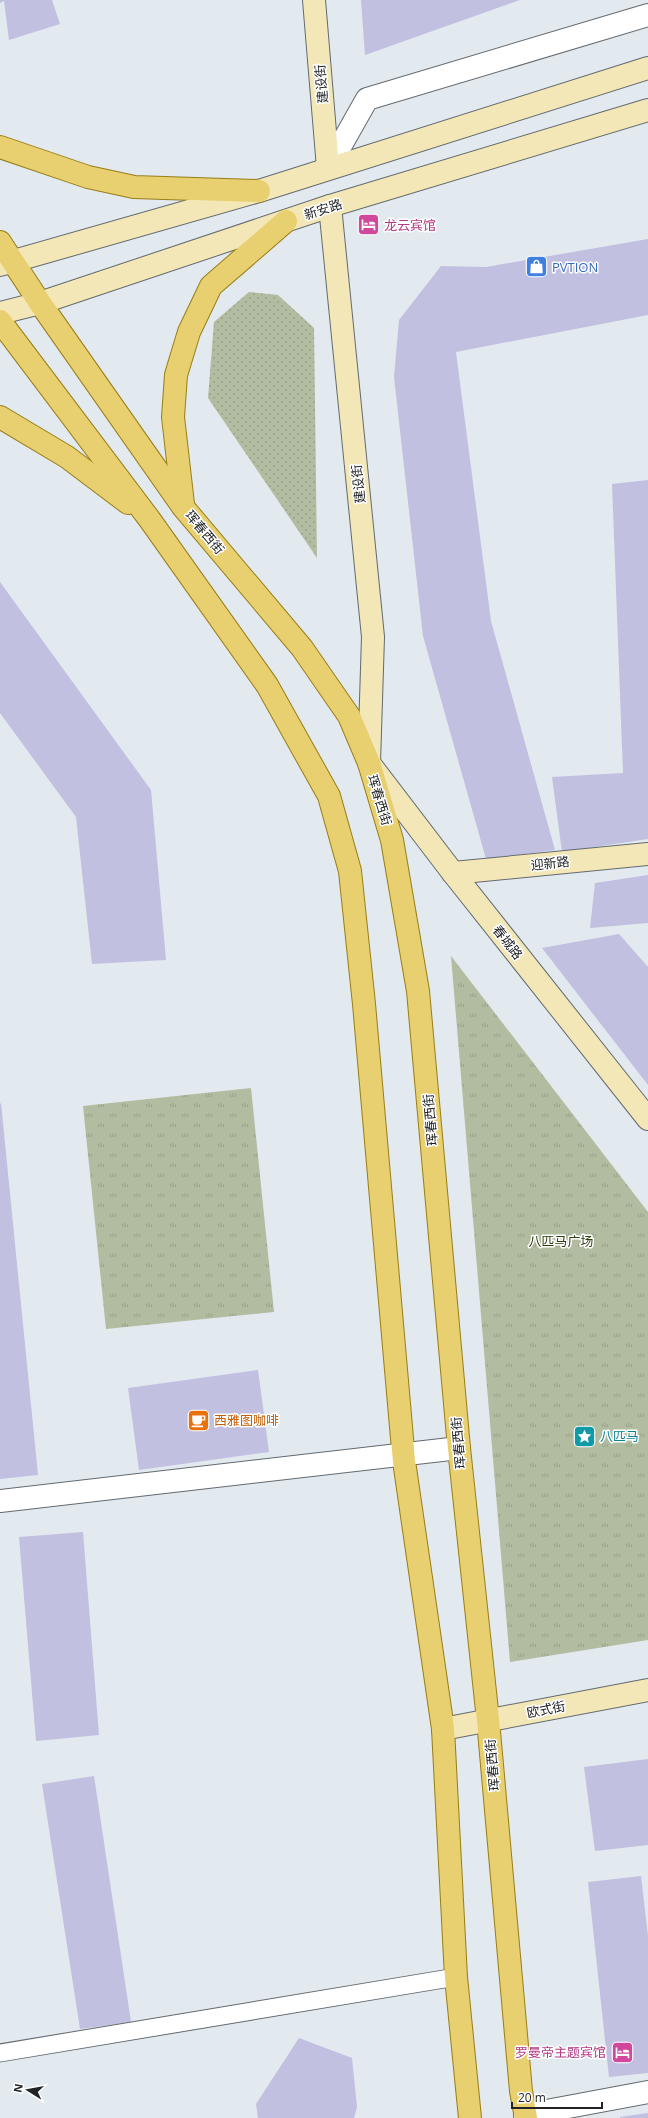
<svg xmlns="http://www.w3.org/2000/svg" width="648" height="2118" font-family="'Open Sans','Noto Sans SC',sans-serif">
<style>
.grass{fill:url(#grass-dots)}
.park{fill:url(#park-tufts)}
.building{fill:#c1c0e0}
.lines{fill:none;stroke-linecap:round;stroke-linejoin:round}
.lane-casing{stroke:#636a6f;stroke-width:19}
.street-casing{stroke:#636a6f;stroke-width:24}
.secondary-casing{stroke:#636a6f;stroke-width:24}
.primary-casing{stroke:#987e17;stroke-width:24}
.lane{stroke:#fff;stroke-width:17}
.street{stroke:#fff;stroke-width:22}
.secondary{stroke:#f3e7b7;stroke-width:22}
.primary{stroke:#e8cf6f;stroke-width:22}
.labels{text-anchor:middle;stroke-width:3;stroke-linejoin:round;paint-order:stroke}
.street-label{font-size:13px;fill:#212326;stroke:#fff}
.hotel-label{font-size:13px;fill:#b23c85;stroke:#fff;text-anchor:start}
.shop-label{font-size:13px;fill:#366cbe;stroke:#fff;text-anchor:start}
.park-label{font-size:13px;fill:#2e3e0c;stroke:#fff}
.food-label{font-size:13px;fill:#c56008;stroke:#fff;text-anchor:start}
.culture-label{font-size:13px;fill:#0d838f;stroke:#fff;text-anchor:start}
</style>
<defs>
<pattern id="grass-dots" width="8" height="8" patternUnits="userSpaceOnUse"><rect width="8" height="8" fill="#b1bca1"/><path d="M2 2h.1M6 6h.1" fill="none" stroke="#98a18a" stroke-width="1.8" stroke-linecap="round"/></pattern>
<pattern id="park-tufts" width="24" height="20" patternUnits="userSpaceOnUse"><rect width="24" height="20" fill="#b1bca1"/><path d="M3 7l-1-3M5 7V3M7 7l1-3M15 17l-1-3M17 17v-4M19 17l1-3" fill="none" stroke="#98a18a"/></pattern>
</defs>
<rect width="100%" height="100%" fill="#e2e9ef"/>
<path class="grass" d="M249 292 278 295 314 328 317 558 208 398 214 322Z"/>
<g class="park">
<path d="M451 956 648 1212V1640L510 1662Z"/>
<path d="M251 1088 274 1312 106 1329 83 1106Z"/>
</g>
<g class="building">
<path d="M0 0H52L60 24 9 40 4 1 0 3Z"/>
<path d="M361 0H520L365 55Z"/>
<path d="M648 239V315L456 352 491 621 555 850 486 859 423 636 394 377 399 320 441 266 486 267Z"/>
<path d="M648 480V839L562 852 552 777 623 773 612 484Z"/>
<path d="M0 582 151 790 166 960 92 964 76 817 0 713Z"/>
<path d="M648 875V923L590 928 595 883Z"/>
<path d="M619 934 648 967V1085L542 948Z"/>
<path d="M1 1103 38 1475 0 1479V1104Z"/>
<path d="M258 1370 269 1452 139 1470 128 1388Z"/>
<path d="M83 1532 99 1735 36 1741 19 1537Z"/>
<path d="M648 1759V1845L595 1851 584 1767Z"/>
<path d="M94 1776 131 2022 80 2029 42 1784Z"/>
<path d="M641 1876 648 1936V2073L609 2077 588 1882Z"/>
<path d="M299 2038 352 2058 357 2107 354 2118H258L256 2104Z"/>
<path d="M648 2113V2118H620V2117Z"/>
</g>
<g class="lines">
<defs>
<path id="lane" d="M0 2053 456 1977"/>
<g id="street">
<path d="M328 168 367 99 648 15"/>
<path d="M0 1501 459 1448"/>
<path d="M525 2115 648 2092"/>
</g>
<g id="secondary">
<path d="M314 0 328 168"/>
<path d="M330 206 373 637 369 763 453 873 648 1119"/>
<path d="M0 265 259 191 648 68"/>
<path d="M0 313 40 303 330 206 648 110"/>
<path d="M453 873 648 854"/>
<path d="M443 1729 648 1690"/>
</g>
<g id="primary">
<path d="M0 147 88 177 134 187 259 191"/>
<path d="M0 242 40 303 183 507 302 648 349 716 369 763 392 840 418 991 459 1448 488 1720 521 2091 526 2118"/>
<path d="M0 321 150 520 267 685 329 796 350 871 364 1004 404 1461 443 1729 456 1977 470 2118"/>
<path d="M0 417 67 457 128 503"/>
<path d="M183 504 173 417 176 375 189 332 211 286 286 221"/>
</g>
</defs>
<use href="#lane" class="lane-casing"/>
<use href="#street" class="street-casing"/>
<use href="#secondary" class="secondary-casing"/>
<use href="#primary" class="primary-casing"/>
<use href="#lane" class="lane"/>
<use href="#street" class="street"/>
<use href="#secondary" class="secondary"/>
<use href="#primary" class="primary"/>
</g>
<defs>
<symbol id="hotel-square" viewBox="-11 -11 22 22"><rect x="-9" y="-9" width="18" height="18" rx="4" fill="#d1479c" stroke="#fff"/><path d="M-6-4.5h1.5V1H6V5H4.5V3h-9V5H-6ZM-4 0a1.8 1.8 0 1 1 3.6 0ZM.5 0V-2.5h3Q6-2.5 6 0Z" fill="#fff"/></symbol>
<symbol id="shop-square" viewBox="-11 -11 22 22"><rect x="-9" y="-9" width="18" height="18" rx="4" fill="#3f7fe0" stroke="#fff"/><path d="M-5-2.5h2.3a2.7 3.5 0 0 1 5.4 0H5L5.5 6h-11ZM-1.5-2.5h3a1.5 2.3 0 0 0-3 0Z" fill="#fff"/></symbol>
<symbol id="cafe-square" viewBox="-11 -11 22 22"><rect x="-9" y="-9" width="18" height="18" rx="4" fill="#e8710a" stroke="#fff"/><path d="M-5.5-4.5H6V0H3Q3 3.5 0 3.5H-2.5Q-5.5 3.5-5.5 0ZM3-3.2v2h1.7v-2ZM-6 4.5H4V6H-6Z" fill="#fff"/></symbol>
<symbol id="sight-square" viewBox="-11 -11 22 22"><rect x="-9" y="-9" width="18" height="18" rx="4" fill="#0f9aa8" stroke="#fff"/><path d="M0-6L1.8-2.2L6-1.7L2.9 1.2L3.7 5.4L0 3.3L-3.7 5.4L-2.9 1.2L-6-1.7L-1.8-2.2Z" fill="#fff"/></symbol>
</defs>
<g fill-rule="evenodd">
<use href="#hotel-square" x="356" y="212" width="25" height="25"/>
<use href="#shop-square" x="524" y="254" width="25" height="25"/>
<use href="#cafe-square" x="186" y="1408" width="25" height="25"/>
<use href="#sight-square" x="572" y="1424" width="25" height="25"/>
<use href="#hotel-square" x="610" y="2040" width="25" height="25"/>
</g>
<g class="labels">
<g class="street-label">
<text transform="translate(321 84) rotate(-95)" y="5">建设街</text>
<text transform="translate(323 209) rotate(-18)" y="5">新安路</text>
<text transform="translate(358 484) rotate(-96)" y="5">建设街</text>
<text transform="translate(205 532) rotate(50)" y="5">珲春西街</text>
<text transform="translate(380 800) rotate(73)" y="5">珲春西街</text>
<text transform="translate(550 863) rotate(-6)" y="5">迎新路</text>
<text transform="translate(508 942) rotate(52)" y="5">春城路</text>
<text transform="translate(430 1120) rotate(-95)" y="5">珲春西街</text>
<text transform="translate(458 1443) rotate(-95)" y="5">珲春西街</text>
<text transform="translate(546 1709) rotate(-11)" y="5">欧式街</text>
<text transform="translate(492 1765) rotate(-95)" y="5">珲春西街</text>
</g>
<g class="hotel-label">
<text x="384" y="230">龙云宾馆</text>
<text x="606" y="2057" text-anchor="end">罗曼帝主题宾馆</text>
</g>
<g class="shop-label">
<text x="552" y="272">PVTION</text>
</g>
<g class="park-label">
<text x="561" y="1246">八匹马广场</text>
</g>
<g class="food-label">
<text x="214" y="1425">西雅图咖啡</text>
</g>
<g class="culture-label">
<text x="600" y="1441">八匹马</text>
</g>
</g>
<g transform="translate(28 2090) rotate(281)" stroke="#ffffff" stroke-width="3" paint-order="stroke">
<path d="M0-3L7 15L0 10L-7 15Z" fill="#212326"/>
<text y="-6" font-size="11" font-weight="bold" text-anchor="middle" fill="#212326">N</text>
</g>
<path d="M512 2102v6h90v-6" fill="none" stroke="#212326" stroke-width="2"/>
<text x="518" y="2102" font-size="12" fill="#212326" stroke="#ffffff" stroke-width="3" paint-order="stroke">20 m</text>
</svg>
